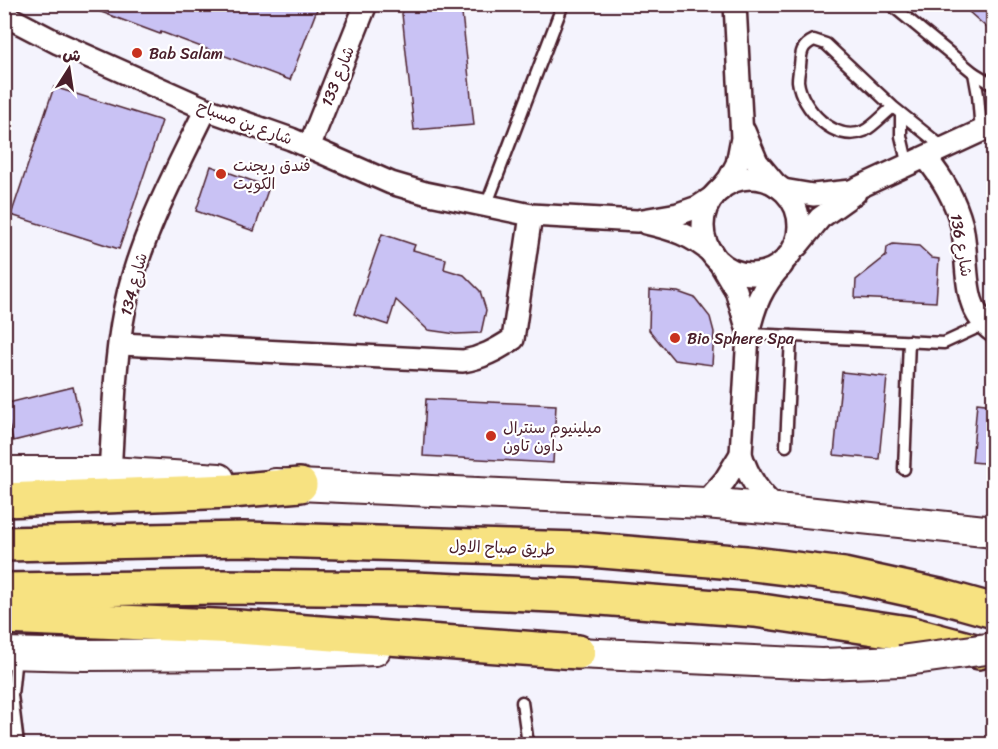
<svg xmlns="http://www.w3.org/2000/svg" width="998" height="749" font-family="Sriracha,'Playpen Sans Arabic',sans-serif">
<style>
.building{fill:#c9c2f4;stroke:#4a1f2b;stroke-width:1.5}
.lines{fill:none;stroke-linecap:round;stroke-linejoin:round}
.service-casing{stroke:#4a1f2b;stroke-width:15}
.minor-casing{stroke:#4a1f2b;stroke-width:26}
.secondary-casing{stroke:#4a1f2b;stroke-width:34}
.motorway-casing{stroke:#4a1f2b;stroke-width:38}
.service{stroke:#fff;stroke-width:10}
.minor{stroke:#fff;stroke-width:21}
.secondary{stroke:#fff;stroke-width:30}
.motorway{stroke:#f7e281;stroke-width:33}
.secondary-bridge-casing{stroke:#4a1f2b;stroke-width:34;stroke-linecap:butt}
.secondary-bridge{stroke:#fff;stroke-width:30}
.poi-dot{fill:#c8321e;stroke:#fff;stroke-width:2}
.labels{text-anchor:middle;stroke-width:4.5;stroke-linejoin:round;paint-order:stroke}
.poi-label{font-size:16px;fill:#4a1f2b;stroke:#fff;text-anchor:start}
.street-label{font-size:16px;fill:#4a1f2b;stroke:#fff}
</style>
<rect width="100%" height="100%" fill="#f4f3fd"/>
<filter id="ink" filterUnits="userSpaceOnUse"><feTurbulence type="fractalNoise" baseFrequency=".0167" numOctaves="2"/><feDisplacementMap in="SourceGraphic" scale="12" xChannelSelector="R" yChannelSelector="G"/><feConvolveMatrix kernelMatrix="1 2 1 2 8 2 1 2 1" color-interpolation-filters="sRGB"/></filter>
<g filter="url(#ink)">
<g class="building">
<path d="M85 4H319L290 80 161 32 160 34 85 6Z"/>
<path d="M401 4H461L474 125 414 130Z"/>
<path d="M960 4H993V33Z"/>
<path d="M54 87 162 121 119 249 11 215Z"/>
<path d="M211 166 269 187 254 231 196 211Z"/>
<path d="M382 234 415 245 413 250 446 259 444 269 464 275 480 291 486 310 481 333 456 334 428 330 396 300 388 325 354 314Z"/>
<path d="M893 244 919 246 932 258 939 259 936 302 855 298 856 280 886 256 887 247Z"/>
<path d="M650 290 678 292 695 298 710 317 714 332 712 365 674 360 649 330Z"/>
<path d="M842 372 887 377 879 459 834 455Z"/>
<path d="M73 387 82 424 13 441 4 404Z"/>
<path d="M426 399 556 405 553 463 423 456Z"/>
<path d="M977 403 993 405V464L972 462Z"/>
</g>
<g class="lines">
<defs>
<g id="service">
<path d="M890 4 974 73 994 85"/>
<path d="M974 73 978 95 981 132"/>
<path d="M893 107C884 114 874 126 864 131 835 144 801 108 798 81 798 76 799 71 800 66 801 53 801 46 814 40L826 44 893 107 945 149"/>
<path d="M901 114V136L908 166"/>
<path d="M486 206 563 4"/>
<path d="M748 334 944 343 983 325"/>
<path d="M786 446 791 336"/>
<path d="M904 469 909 341"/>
<path d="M16 656 12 695 18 744"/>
<path d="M522 702 528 744"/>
</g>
<g id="minor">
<path d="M4 15 58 43 206 109 291 139 391 183 425 193 531 215 637 221 678 214 698 207 713 197"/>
<path d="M744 131 757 162 777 186"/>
<path d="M309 147 366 4"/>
<path d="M926 158C943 179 955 199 962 226 970 263 959 308 994 332"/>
<circle cx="751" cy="226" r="48"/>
<path d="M720 190 729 179 737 164 742 138 735 4"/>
<path d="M783 190 813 195 851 191 994 125"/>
<path d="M646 223C672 229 692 235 712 253"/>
<path d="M797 246 820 218 855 193"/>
<path d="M720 263 736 290 748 331"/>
<path d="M121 344 463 361C482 358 496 350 513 339L531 215"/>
<path d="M110 472C114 414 114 350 128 294 144 229 177 169 206 109"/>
<path d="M705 503 725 480 741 454"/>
<path d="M777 509C759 493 748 477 741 454L748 334C754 306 762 286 782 265"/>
</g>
<g id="secondary">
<path d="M4 472H110L219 479"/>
<path d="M275 484 705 503 777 509 994 532"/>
<path d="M555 652 822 664 900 661"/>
<path d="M4 653 84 655 266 654 375 650"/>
</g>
<g id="motorway">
<path d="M4 500 231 491 300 485"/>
<path d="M4 544 243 539 579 549 746 563 844 575 940 596 994 611"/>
<path d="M4 590 221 587 414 589 575 596 755 610 908 633 979 652"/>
<path d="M4 617 238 627 578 652"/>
</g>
</defs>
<use href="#service" class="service-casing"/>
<use href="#minor" class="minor-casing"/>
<use href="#secondary" class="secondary-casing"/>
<use href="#motorway" class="motorway-casing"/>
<use href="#service" class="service"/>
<use href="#minor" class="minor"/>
<use href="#secondary" class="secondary"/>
<use href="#motorway" class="motorway"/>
<defs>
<path id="secondary-bridge" d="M900 661 994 648"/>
</defs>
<use href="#secondary-bridge" class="secondary-bridge-casing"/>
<use href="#secondary-bridge" class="secondary-bridge"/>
</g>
</g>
<g class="poi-dot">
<circle cx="137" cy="53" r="6"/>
<circle cx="221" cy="174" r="6"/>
<circle cx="675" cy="338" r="6"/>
<circle cx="491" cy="436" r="6"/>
</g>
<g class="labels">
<g class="poi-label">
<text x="149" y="59">Bab Salam</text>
<text x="233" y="171">فندق ريجنت<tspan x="233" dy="18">الكويت</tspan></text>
<text x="687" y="344">Bio Sphere Spa</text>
<text x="503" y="433">ميلينيوم سنترال<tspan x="503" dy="18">داون تاون</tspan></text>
</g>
<g class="street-label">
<text transform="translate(337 76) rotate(-68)" y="6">شارع 133</text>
<text transform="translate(245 122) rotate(20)" y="6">شارع بن مسباح</text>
<text transform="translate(962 245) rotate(80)" y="6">شارع 136</text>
<text transform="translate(133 284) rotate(-75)" y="6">شارع 134</text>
<text transform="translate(502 547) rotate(2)" y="6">طريق صباح الاول</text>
</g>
</g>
<rect width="998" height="749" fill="none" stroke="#fff" stroke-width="24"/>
<rect x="12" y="12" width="974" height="725" fill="none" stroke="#4a1f2b" stroke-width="2" filter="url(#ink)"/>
<g transform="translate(69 69) rotate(12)" stroke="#ffffff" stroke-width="4.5" paint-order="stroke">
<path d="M0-4.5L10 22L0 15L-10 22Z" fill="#4a1f2b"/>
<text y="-9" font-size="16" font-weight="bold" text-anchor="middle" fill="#4a1f2b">ش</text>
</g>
</svg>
